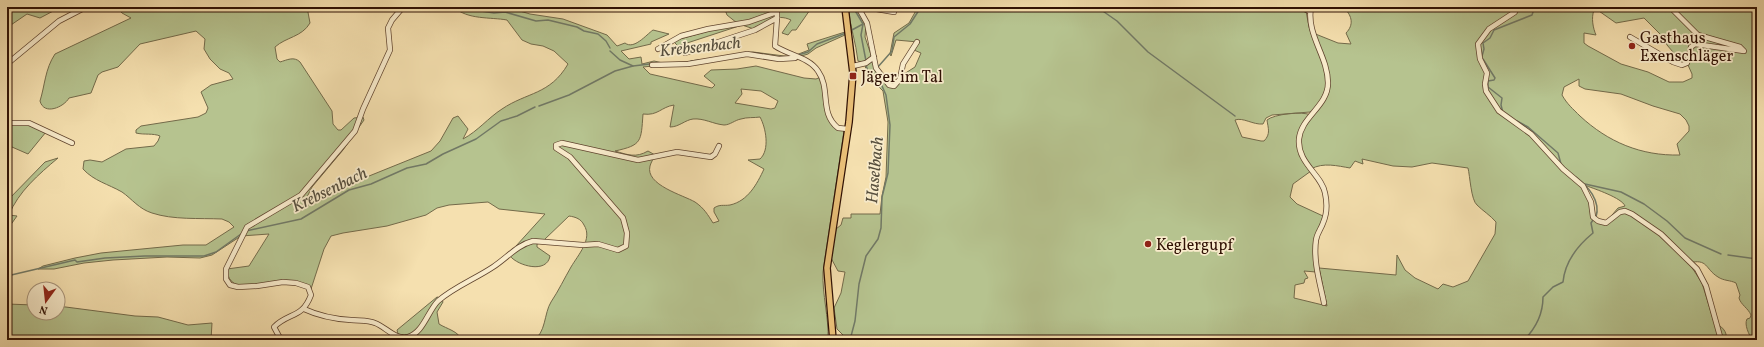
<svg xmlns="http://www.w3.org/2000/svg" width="1764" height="347" font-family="Vollkorn,serif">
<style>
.green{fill:#b6c38f;stroke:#736a4a;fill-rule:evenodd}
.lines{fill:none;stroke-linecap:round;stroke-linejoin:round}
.stream{stroke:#717966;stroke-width:1.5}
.minor-casing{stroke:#61452f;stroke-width:6}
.major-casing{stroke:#301104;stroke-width:8}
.minor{stroke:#f8ebcb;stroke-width:4.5}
.major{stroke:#eac078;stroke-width:5.5}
.poi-dot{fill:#8f2418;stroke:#f8ebcb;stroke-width:1.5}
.labels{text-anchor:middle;stroke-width:3.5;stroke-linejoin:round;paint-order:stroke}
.poi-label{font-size:16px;fill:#301104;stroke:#f8ebcb;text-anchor:start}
.water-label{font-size:17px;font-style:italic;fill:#564e3d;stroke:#f8ebcb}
</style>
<rect width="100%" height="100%" fill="#f5e0af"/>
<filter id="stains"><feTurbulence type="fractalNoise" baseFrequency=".005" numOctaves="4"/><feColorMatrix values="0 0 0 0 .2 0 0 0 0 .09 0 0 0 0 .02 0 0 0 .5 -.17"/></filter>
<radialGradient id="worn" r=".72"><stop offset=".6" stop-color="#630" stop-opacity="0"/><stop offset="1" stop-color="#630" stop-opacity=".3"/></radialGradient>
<g class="green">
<path d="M7 7H68L78 9 67 10 57 9 40 18 27 14 8 27Z"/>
<path d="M122 7H307L310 23C302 37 286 37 275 47L277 59 280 62C287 60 294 56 300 62L332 111 333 124 338 130H341L354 118 363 117 364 120 343 150 312 187 300 211 322 195 431 151 440 141 453 118 458 116 468 129 463 139C478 131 488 118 502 109 527 92 550 95 568 64L554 51 543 46 531 44 522 40 507 20C491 17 467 20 454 7H506L530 14 563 19 607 35 617 46 625 43C634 50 646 35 653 30L669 34 651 42V44L621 51 629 59 641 57 642 64 654 61 663 63 687 62 753 52 792 57 784 58 755 54 714 60 643 67 650 74 712 88 715 85 704 76 711 70 737 69 756 66 804 78 816 79 821 77C826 97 819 123 844 131L823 272C822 295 829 317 828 340H533C546 334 544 313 551 302 559 290 564 279 571 267 578 255 593 239 584 225 581 219 576 217 569 216L544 240H531L516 246 545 214 499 209 488 202 449 205 437 208 426 215 387 226 343 233 331 236 324 249 311 289C307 287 301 283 297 282 278 280 228 301 227 269L249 266 269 234 241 236 212 255 200 258 167 257 113 260 84 263 54 269H38L43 266 75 258 101 253 183 245H206L234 227 229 222 222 219C199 218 173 220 152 213 139 209 132 199 122 192 108 184 94 181 83 169L84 161 90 160 102 162 126 149 154 146 158 141 160 136C153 133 144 135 136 133V130L141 126 198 117 206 113 208 108 201 92 211 85 233 79 229 73 220 69 210 59 204 49 205 39 196 31 140 44 118 67 102 72 98 75 91 93 69 98C64 107 44 116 40 101 45 85 45 69 55 54L131 18 122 13 120 11ZM741 89 761 91 778 101 775 108 771 109 735 103 742 94ZM674 105 670 127C679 127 685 120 693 119 704 118 713 124 724 125 730 125 735 120 741 119 747 117 754 118 760 117 766 128 770 150 760 159L748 160 764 169C757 184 748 201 730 205 723 206 720 204 714 208V212L719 221 713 223C708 215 704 208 695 202 683 195 645 185 650 166 651 162 654 158 655 155L648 151C636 158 628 155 615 151 642 145 641 142 643 114 658 116 661 107 674 105Z"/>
<path d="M724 7H812L796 30H792L788 35 782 33 791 20C776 13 766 22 754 29L742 25 678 46 673 41 737 23 727 15Z"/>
<path d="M848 7H856L866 24 865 37 872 58 862 62 858 61C856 43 850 26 848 7Z"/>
<path d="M918 7H1298L1306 11 1309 27 1324 67 1327 86 1319 104 1313 111 1310 112 1272 115 1266 118 1263 124C1253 125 1243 117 1235 120L1242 137 1261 141H1264C1271 134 1268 128 1267 120 1274 114 1303 111 1311 115 1294 134 1295 151 1311 171L1293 184 1290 197 1297 204 1323 216 1315 243 1316 272 1304 271 1308 278 1305 279 1304 283 1295 285 1294 298 1327 306 1319 268 1396 275 1397 255 1405 270 1415 278 1438 289 1443 284 1453 287 1468 281 1495 234 1496 222C1490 215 1483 211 1477 205 1471 200 1470 176 1468 168L1432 163 1412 167 1393 166 1362 159 1363 164 1355 161 1350 168C1338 166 1323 162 1311 169 1288 132 1307 130 1323 100 1325 96 1328 91 1329 86 1331 69 1320 48 1313 33L1338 43 1351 44 1346 33C1354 25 1352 16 1345 9L1346 7H1757V340H1752C1749 334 1744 325 1747 319L1750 318 1751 315C1748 308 1741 305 1739 298L1740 295 1736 283C1730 280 1724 281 1718 277 1705 269 1708 258 1689 263L1702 283 1714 322C1721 326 1728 331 1726 340H841L843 335 837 329 834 308 841 293 845 272 838 271 831 258 836 229 841 225 843 218H851V214H880L882 196 886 177 888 122 883 91 867 75 865 65 873 61C876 69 881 84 891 87L896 86 904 74 915 67 921 53 914 50 918 42 896 40 891 56 890 54 894 33 909 23ZM1596 9 1616 23 1644 18 1664 38 1667 45 1679 59 1681 64 1688 65 1692 74V78L1683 82H1669L1648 72 1621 64 1588 46 1584 43V33L1596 35C1593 28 1591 18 1594 10ZM1579 79V86L1585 89 1621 94 1653 106 1680 114 1686 120 1689 126V131L1677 144 1680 155C1641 156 1608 142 1580 116 1573 109 1567 104 1562 95L1564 87ZM1585 186H1587C1595 189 1622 198 1625 206L1618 208 1607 221 1597 220 1594 215 1593 204Z"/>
<path d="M845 32V35L816 48 808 54 798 57 796 55 809 50 807 44Z"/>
<path d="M7 123H23L46 132 28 154 12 147 7 150Z"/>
<path d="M58 158C39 174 18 192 9 215L17 216 7 230V201L45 162Z"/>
<path d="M527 243H541L537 244V247L550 256C547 274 518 266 510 256Z"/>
<path d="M437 297 441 298 443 302 437 312 439 324C447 329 458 331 462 340H405L398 334 397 330Z"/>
<path d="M7 304 34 305V313H58V306L135 316 158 317 188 325 212 323 211 340H7Z"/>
</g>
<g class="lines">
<g class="stream">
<path d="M853 7 863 24 861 35 866 61"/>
<path d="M1097 7 1117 21 1148 52 1235 116"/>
<path d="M481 11 494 13 505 12 536 21 548 20 577 27 584 31 598 34 606 41 610 48"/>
<path d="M850 31 863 24"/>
<path d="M610 51 620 60 633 66"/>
<path d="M753 53 763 54"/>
<path d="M798 55 808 52 817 44 846 33"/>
<path d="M1482 56 1484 49 1483 43 1490 38 1494 30 1532 15 1533 12 1530 7"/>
<path d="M1483 59 1495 78 1494 80 1488 81V87L1502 98 1501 105 1503 113"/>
<path d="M691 61 700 60"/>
<path d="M877 68 892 51 894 37 910 24 921 7"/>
<path d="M876 72 881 79 882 86"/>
<path d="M539 106 569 95 615 71 633 66 658 63"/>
<path d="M1517 121 1528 127 1558 153 1561 164"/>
<path d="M1576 177C1588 186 1601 201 1596 217"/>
<path d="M1585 184 1621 192 1644 204 1667 221 1685 238 1721 254"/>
<path d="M246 231 301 219 349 190 371 184 407 168 426 164 443 154 476 139 501 121 517 116 535 107"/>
<path d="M1728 255 1757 259"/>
<path d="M7 276 75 260 77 262 105 258 145 256H204L216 252 241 234"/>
<path d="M850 340 855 321 859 284 866 256 878 239 881 228 882 197 888 173 890 125 886 95 882 86 868 72 866 65"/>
<path d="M1524 340C1536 328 1543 315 1543 297L1553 287 1563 282C1565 262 1577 246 1593 233L1591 223 1593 220"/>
</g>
<defs>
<g id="minor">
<path d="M858 7 867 23 876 68 889 85 894 86 900 79 903 64 917 42"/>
<path d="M1300 7 1309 11"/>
<path d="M1311 7C1306 35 1328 56 1328 83 1328 106 1301 117 1299 139 1297 163 1322 175 1325 193 1327 202 1327 214 1323 223 1321 229 1317 233 1316 240 1313 261 1320 283 1324 303"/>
<path d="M1517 7 1515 12 1489 29 1478 44 1480 59 1487 73 1485 84 1486 91 1499 111 1531 134 1563 169 1583 186 1591 202 1593 217 1598 221 1606 223 1620 212 1625 211 1632 214 1661 234 1697 269 1706 286 1721 340"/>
<path d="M1751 7 1757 11"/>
<path d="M858 8 865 7 894 12"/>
<path d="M1630 37 1673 62 1682 65 1687 63 1691 47 1695 44 1744 51 1740 47 1698 35 1670 7"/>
<path d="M658 49 681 36 708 29 749 22 777 12V18"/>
<path d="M685 53 755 30 777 18 775 46C788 55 809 57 818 71 831 89 819 113 838 128L848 129"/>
<path d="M7 64 59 21 86 7"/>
<path d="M652 65 688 64 747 54 779 59 795 58"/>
<path d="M853 66 866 63 874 57"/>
<path d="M7 123H29L72 143"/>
<path d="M304 309C319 316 334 319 351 320 359 321 368 320 375 323 386 327 395 340 408 337 423 333 428 311 438 301 454 287 475 279 493 267 507 258 517 245 533 241L583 245 598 244 618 250 626 246 627 233 623 218 570 157 556 148V145L562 143 638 160 677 152 711 157 715 154 719 146"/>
<path d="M281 340 274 327C289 312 302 319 311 295L308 287 296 283 283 282 257 286 238 287 230 285 226 279V269L247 227 301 195 355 131 363 109 390 50 388 28 392 20 403 7"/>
</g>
<path id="major" d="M833 340 827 268 849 122 853 73 845 7"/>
</defs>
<use href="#minor" class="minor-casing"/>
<use href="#major" class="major-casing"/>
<use href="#minor" class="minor"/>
<use href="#major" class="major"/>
</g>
<g class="poi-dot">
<circle cx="1632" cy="46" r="4"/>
<rect x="849" y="72" width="8" height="8" rx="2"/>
<circle cx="1148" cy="244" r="4"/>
</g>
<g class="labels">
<g class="poi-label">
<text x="1640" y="43">Gasthaus<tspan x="1640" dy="18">Exenschläger</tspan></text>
<text x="861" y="82">Jäger im Tal</text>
<text x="1156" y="250">Keglergupf</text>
</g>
<g class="water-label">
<text transform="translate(700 46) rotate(-6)" y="6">Krebsenbach</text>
<text transform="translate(874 170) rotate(-85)" y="6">Haselbach</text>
<text transform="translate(329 189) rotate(-26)" y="6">Krebsenbach</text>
</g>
</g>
<rect width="1764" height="347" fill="none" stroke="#f5e0af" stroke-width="24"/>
<rect x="8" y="8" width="1748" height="331" fill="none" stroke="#301104" stroke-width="2"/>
<rect x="12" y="12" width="1740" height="323" fill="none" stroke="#301104"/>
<g transform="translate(46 301) rotate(195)"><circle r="19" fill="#f8ebcb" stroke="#a8947b"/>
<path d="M0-3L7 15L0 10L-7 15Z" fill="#8f2418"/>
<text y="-6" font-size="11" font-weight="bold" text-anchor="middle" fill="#301104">N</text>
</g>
<rect width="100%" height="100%" filter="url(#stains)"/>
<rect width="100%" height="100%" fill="url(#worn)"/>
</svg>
